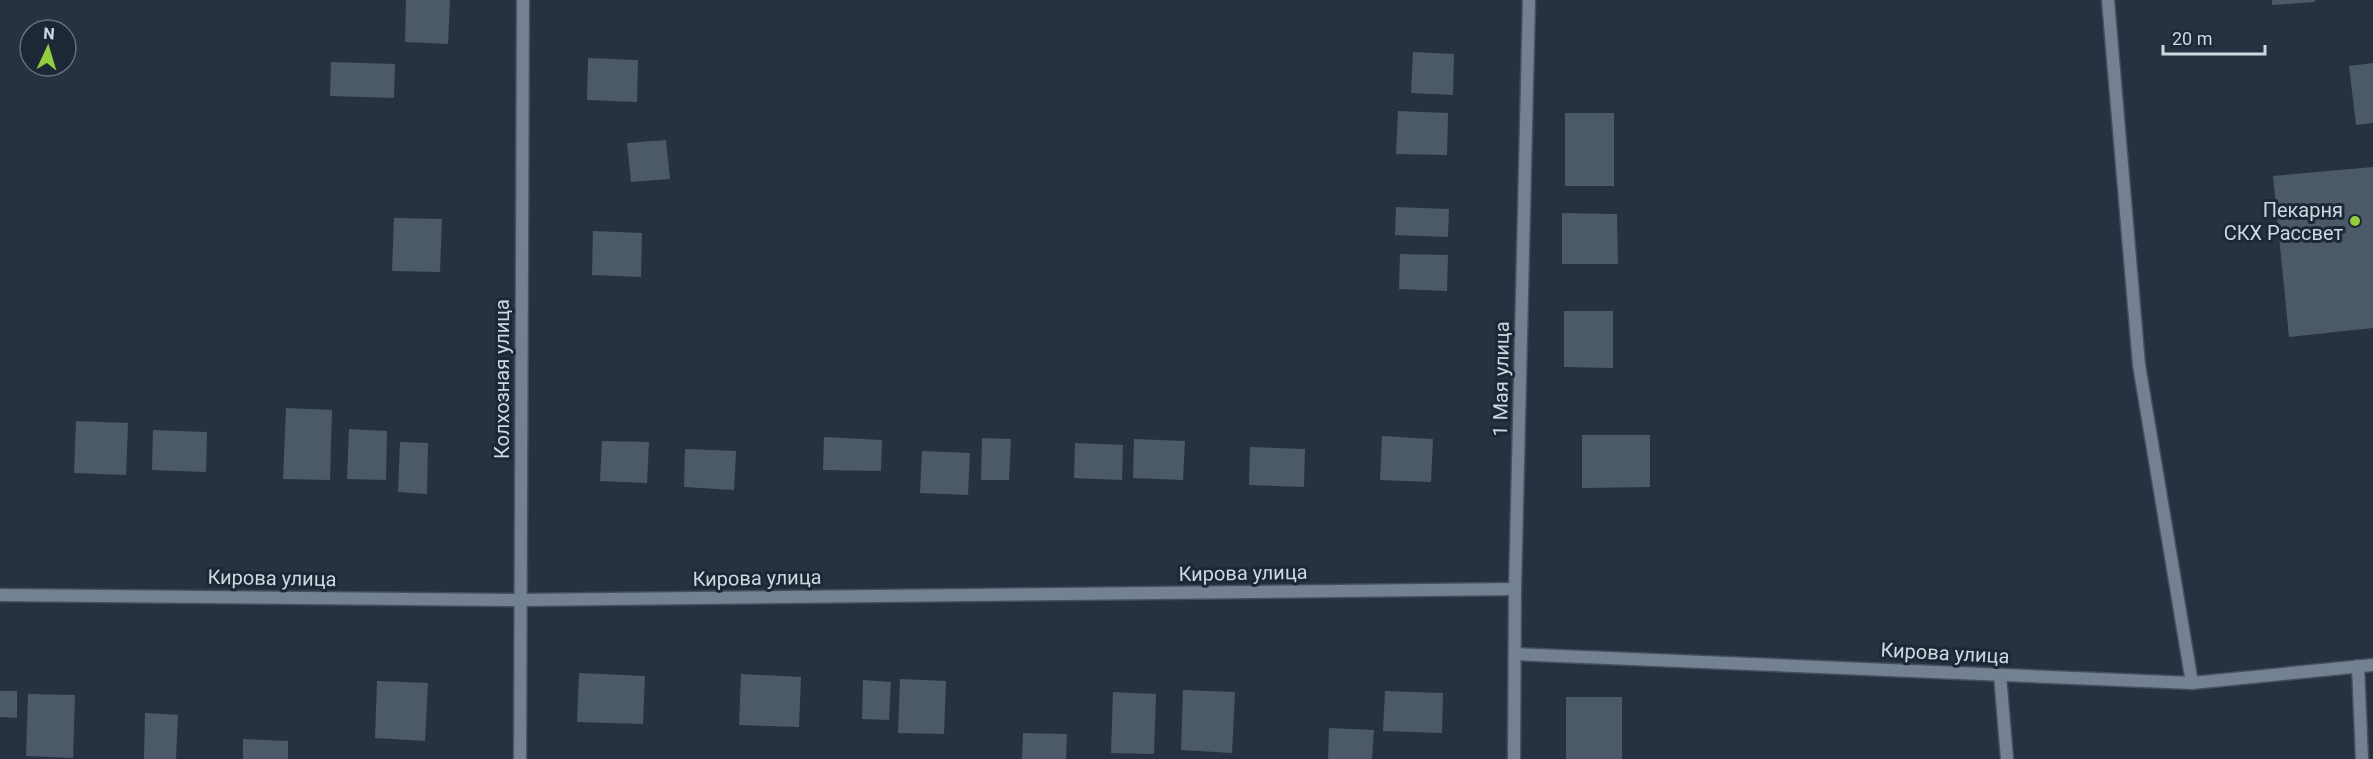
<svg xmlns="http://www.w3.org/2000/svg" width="2373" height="759" font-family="Roboto,sans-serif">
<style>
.building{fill:#4c5969}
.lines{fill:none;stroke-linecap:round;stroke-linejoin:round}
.street-casing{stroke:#454f5c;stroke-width:15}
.street{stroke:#738193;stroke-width:12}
.poi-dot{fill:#92cd3e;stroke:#1d2837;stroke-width:2}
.labels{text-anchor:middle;stroke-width:6;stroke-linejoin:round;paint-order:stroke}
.poi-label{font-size:20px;fill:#cfd7e0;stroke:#1d2837;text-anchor:end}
.street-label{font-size:20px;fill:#cfd7e0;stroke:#1d2837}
</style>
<rect width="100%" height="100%" fill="#263241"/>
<g class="building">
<path d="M406 0H450L448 44 405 42Z"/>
<path d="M2272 0H2315V2L2272 5Z"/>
<path d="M1413 52 1454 54 1453 95 1411 93Z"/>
<path d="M588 58 638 60 637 102 587 100Z"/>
<path d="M331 62 395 64 394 98 330 96Z"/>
<path d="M2373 63V123L2356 125 2349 66Z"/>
<path d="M1398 111 1448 113 1447 155 1396 154Z"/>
<rect x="1565" y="113" width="49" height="73"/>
<path d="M666 140 670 179 631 182 627 143Z"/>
<path d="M2373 167V328L2289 337 2273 176Z"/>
<path d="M1396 207 1449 209 1448 237 1395 235Z"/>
<path d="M1562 213 1617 214 1618 264H1562Z"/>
<path d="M394 218 442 219 440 272 392 271Z"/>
<path d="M593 231 642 233 641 277 592 275Z"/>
<path d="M1400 254 1448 255 1447 291 1399 289Z"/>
<path d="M1564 311H1613V368L1564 367Z"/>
<path d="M286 408 332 410 330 480 283 479Z"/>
<path d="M76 421 128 423 126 475 74 473Z"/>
<path d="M349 429 387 431 386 480 347 479Z"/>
<path d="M153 430 207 432 206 472 152 470Z"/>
<path d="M1582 435H1650V487L1582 488Z"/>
<path d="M1382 436 1433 439 1431 482 1380 480Z"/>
<path d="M824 437 882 440 881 471 823 470Z"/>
<path d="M982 438 1011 439 1009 480H981Z"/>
<path d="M1134 439 1185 441 1183 480 1133 478Z"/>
<path d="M602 441 649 442 647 483 600 481Z"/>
<path d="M400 442 428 443 427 494 398 492Z"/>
<path d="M1075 443 1123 445 1122 480 1074 478Z"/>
<path d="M1250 447 1305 449 1304 487 1249 485Z"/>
<path d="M685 449 736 451 734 490 684 487Z"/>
<path d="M922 451 970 453 968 495 920 493Z"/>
<path d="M579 673 645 676 643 724 577 722Z"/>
<path d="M741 674 801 677 799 727 739 725Z"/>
<path d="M900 679 946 681 944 734 898 733Z"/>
<path d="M863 680 891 682 889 720 862 719Z"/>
<path d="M377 681 428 683 425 741 375 738Z"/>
<path d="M1183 690 1235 692 1232 753 1181 750Z"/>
<path d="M0 691H17V718L0 717Z"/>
<path d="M1385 691 1443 693 1442 733 1383 731Z"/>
<path d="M1113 692 1156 694 1154 754 1111 753Z"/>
<path d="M28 694 75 695 73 758 26 756Z"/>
<rect x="1566" y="697" width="56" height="62"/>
<path d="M145 713 178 715 176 759H144Z"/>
<path d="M1329 728 1374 730 1372 759H1328Z"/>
<path d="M1023 733 1067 734 1066 759H1022Z"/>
<path d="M243 739 288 741V759H243Z"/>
</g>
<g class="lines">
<defs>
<g id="street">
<path d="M2108 0 2139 365 2192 683"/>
<path d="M0 595 520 600 1515 589"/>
<path d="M1515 654 2192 683 2373 665"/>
<path d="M2358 666 2362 759"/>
<path d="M2000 675 2007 759"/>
<path d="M520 759 523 0"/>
<path d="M1514 759 1515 589 1529 0"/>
</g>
</defs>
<use href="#street" class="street-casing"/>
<use href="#street" class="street"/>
</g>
<circle class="poi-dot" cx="2355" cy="221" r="6"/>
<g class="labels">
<g class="poi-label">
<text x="2343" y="217">Пекарня<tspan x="2343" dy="23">СКХ Рассвет</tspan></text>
</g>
<g class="street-label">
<text transform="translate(502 379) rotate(-90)" y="7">Колхозная улица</text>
<text transform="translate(1501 379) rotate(-89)" y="7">1 Мая улица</text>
<text transform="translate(1243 573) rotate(-1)" y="7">Кирова улица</text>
<text transform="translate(272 578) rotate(1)" y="7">Кирова улица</text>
<text transform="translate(757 578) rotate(-1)" y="7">Кирова улица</text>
<text transform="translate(1945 653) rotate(3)" y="7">Кирова улица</text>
</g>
</g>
<g transform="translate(48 48) rotate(4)"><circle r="28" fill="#1d2837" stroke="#646e7b" stroke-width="1.5"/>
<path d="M0-4.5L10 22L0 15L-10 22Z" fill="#92cd3e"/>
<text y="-9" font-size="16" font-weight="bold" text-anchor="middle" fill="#cfd7e0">N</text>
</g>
<path d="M2163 45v9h102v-9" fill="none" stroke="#cfd7e0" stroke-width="3"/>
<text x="2172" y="45" font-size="18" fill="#cfd7e0" stroke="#1d2837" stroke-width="4.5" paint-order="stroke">20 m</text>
</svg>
